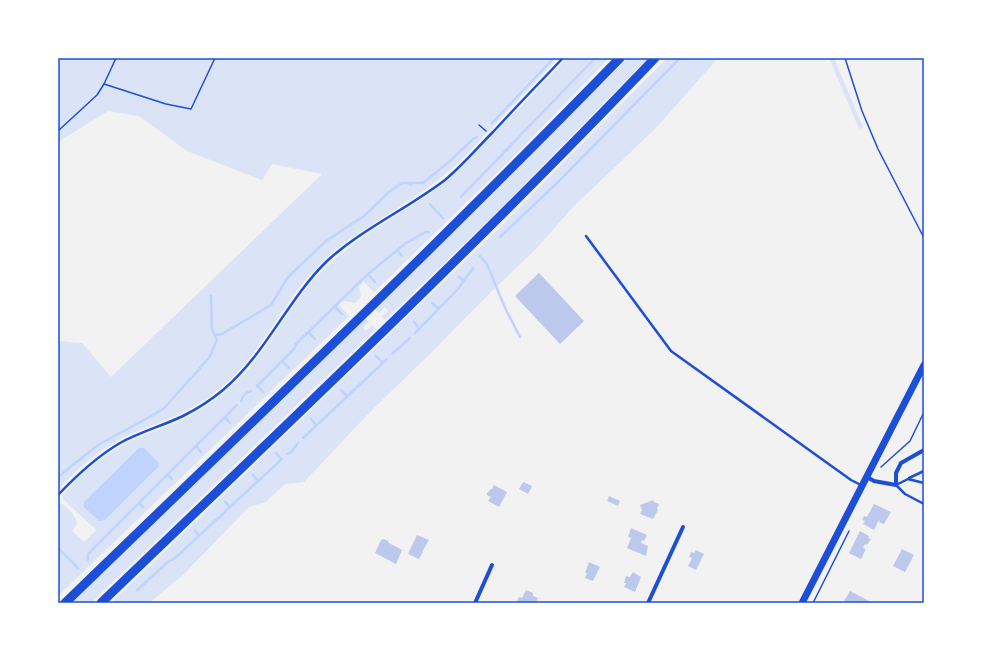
<svg xmlns="http://www.w3.org/2000/svg" width="982" height="661" font-family="'Fira Sans',sans-serif">
<style>
.green{fill:#dbe4f7}
.water{fill:#bfd3fe}
.lines{fill:none;stroke-linecap:round;stroke-linejoin:round}
.stream{stroke:#bfd3fe;stroke-width:2.5}
.building{fill:#bdc9ec}
.path{stroke:#1d4ed8;stroke-width:1.5}
.service{stroke:#1d4ed8;stroke-width:2.5}
.minor{stroke:#1d4ed8;stroke-width:4}
.secondary{stroke:#1d4ed8;stroke-width:7}
.motorway{stroke:#1d4ed8;stroke-width:9}
.neatline{fill:none;stroke:#1d4ed8;stroke-width:1.5}
</style>
<rect width="100%" height="100%" fill="#f2f2f2"/>
<g class="green">
<path d="M58 58H558L465 156C437 185 401 205 368 227 351 238 334 249 320 264 281 302 262 356 218 390 204 401 188 410 171 418 155 425 137 430 121 439 97 452 77 469 58 490V341L82 343 111 377 322 174 272 164 262 180 187 151 139 116 108 111 58 142Z"/>
<path d="M567 58H609L514 156 374 292 363 281V283L359 286 361 297 355 303 344 301 338 304 349 316 58 596V502C66 505 77 516 77 525L72 531 84 542 96 530 63 499V495C80 473 104 455 129 442 143 435 159 430 174 424 191 416 208 406 223 394 266 360 285 308 323 270 362 231 415 209 456 174Z"/>
<path d="M628 58H648L492 217 385 320 382 316 388 311 385 307 379 313 375 309 481 206Z"/>
<path d="M667 58H718L656 128 573 207 537 248 488 295 430 354 372 410 304 482 285 484 266 502 249 507 183 575 149 603H111L492 235Z"/>
<path d="M829 58H834L863 127 859 129Z"/>
<path d="M366 318 369 322 363 327 366 331 372 325 376 329 91 603H70Z"/>
</g>
<path class="water" d="M139 448H144L159 463 158 467 105 520 99 521 84 507V502Z"/>
<g class="lines">
<g class="stream">
<path d="M492 123 554 58"/>
<path d="M409 183H423L451 160 473 139 477 137"/>
<path d="M461 197 595 58"/>
<path d="M430 204 443 218"/>
<path d="M500 237 559 181 680 58"/>
<path d="M397 250 402 256"/>
<path d="M480 256 487 264 505 308 520 337"/>
<path d="M368 274 375 282"/>
<path d="M459 277 464 281"/>
<path d="M432 303 439 309"/>
<path d="M334 306 342 314"/>
<path d="M414 322 419 328"/>
<path d="M308 332 315 339"/>
<path d="M415 333 458 289 473 268"/>
<path d="M215 335 222 334 271 305 288 277 326 241 364 216 389 192 402 183H408L411 185"/>
<path d="M392 354 410 338"/>
<path d="M376 356 383 363"/>
<path d="M282 361 289 368"/>
<path d="M257 385 263 392"/>
<path d="M257 386 294 349 296 344 368 274 406 243C415 240 420 232 429 232"/>
<path d="M341 390 347 396"/>
<path d="M241 401C243 395 246 392 251 391"/>
<path d="M225 417 230 423"/>
<path d="M311 419 316 425"/>
<path d="M303 438 387 359"/>
<path d="M196 446 201 452"/>
<path d="M276 453 281 459"/>
<path d="M287 454 291 452 298 443"/>
<path d="M168 475 172 479"/>
<path d="M253 475 258 481"/>
<path d="M58 477 98 445 155 414 164 408 209 358 217 340 212 329 211 296"/>
<path d="M225 502 230 507"/>
<path d="M139 503 143 507"/>
<path d="M195 531 199 536"/>
<path d="M58 548 78 568"/>
<path d="M88 560V554L237 405"/>
<path d="M137 590 168 562 175 558 282 459"/>
</g>
</g>
<g class="building">
<path d="M539 273 584 321 560 344 515 296Z"/>
<path d="M523 482 532 486 528 494 519 489Z"/>
<path d="M494 485 507 492 499 507 488 501 491 497 487 495V493L491 489H492Z"/>
<path d="M609 496 620 501 618 506 607 501Z"/>
<path d="M653 500 654 502 659 504 657 509 658 510 653 519 640 514 642 510 640 505Z"/>
<path d="M874 504 891 512 884 524 879 522 880 520H879L874 530 863 524 865 521 862 520 864 516 867 517Z"/>
<path d="M631 528 647 535 644 541 642 540 641 543 648 546 646 556 627 548 631 538 628 537Z"/>
<path d="M860 531 869 536 868 538 871 539 867 545 865 544 863 548 866 549 861 559 849 553Z"/>
<path d="M417 535 429 540 422 552H423L419 559 408 554Z"/>
<path d="M384 539 388 541 389 543 402 550 396 564 375 553 381 540Z"/>
<path d="M902 549 914 555 905 572 893 566Z"/>
<path d="M696 550 704 554 696 570 688 566 692 558 689 557 691 552 694 553Z"/>
<path d="M589 562 600 567 593 581 585 578 587 573H585Z"/>
<path d="M633 572 641 577 635 592 624 587 626 583H624L626 576 630 577Z"/>
<path d="M526 590 533 593V596L538 598 536 603H516L519 597 522 598Z"/>
<path d="M850 591 873 603H843Z"/>
</g>
<g class="lines">
<g class="path">
<path d="M845 58 862 111 878 149 924 238"/>
<path d="M104 84 166 104 191 109 215 58"/>
<path d="M479 125 486 131"/>
<path d="M58 131 97 95 104 84 116 58"/>
<path d="M881 467 910 441 924 412"/>
<path d="M813 603 849 531"/>
</g>
<g class="service">
<path d="M586 236 671 351 851 480 861 485"/>
<path d="M909 478 924 471"/>
<path d="M924 483 908 479 896 485 905 494 924 504"/>
<path d="M58 495C77 475 96 457 120 443 140 432 162 426 183 416 197 409 211 400 223 390 266 354 287 300 327 261 362 229 407 209 445 180 462 166 477 148 493 132 516 107 539 83 563 58"/>
</g>
<g class="minor">
<path d="M867 477 874 481 896 485V473L901 463 924 450"/>
<path d="M475 603 492 565"/>
<path d="M648 603 683 527"/>
</g>
<path class="secondary" d="M802 603 924 365"/>
<g class="motorway">
<path d="M65 603C251 423 439 244 620 58"/>
<path d="M101 603C288 423 476 246 655 58"/>
</g>
</g>
<rect width="982" height="661" fill="none" stroke="#ffffff" stroke-width="118"/>
<rect x="59" y="59" width="864" height="543" class="neatline"/>
</svg>
